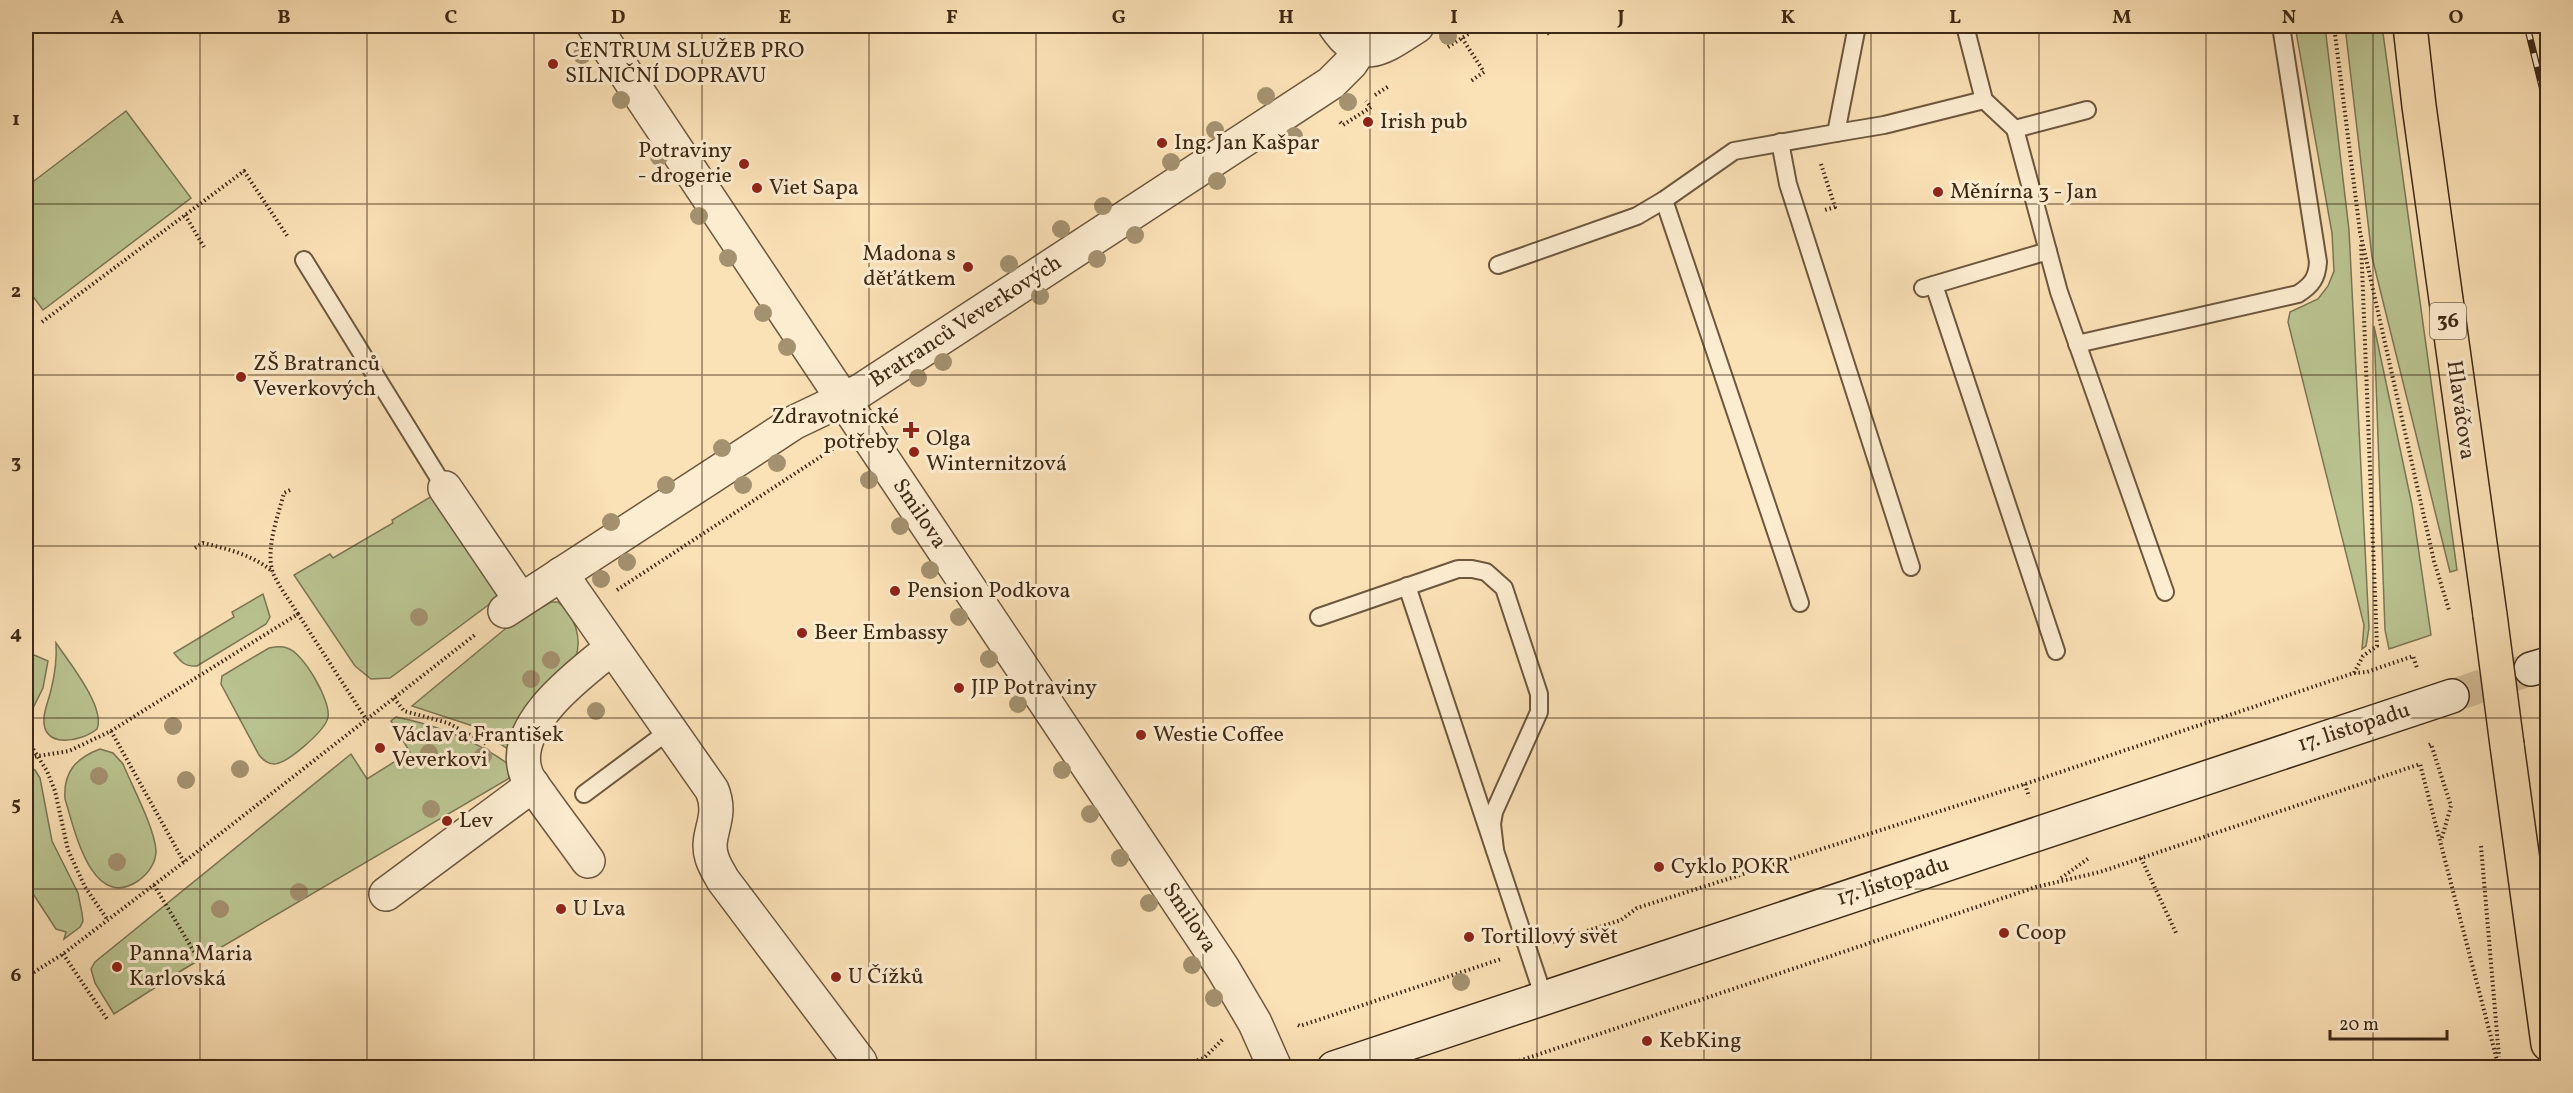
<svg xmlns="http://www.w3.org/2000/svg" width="2573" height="1093" viewBox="0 0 2573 1093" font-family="Vollkorn,serif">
  <rect width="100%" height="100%" fill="#fbe1b6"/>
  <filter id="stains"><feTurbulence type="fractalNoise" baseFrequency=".00333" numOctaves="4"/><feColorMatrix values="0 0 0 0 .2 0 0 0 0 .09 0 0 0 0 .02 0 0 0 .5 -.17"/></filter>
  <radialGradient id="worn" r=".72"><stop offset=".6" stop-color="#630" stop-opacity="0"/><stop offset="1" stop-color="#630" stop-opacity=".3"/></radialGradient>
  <g fill="#bac491" stroke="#7c7654" stroke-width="1.5">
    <polygon points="2295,26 2325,26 2349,230 2369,628 2366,646 2362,649 2364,625 2288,322 2290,312 2318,299 2328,286 2334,271 2332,233"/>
    <polygon points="2345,26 2382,26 2457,570 2450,572 2372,257"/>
    <polygon points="126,111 191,198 43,310 26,287 26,187"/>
    <polygon points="2374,326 2412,505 2431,635 2389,649 2385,630"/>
    <polygon points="432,496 499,597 390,678 371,679 355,666 294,575 330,554 333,558 393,523 392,520"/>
    <path d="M263 594 270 617 266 624 197 666C185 667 181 662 174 653L234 617 232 612Z"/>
    <path d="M551 602H558C575 616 583 639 575 659L517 755 473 726 412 706 505 629Z"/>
    <path d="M56 643C69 662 106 708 97 729 81 742 41 750 44 717 45 708 49 699 51 690 55 674 57 659 56 643Z"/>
    <path d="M269 648C274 647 282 646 287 648 303 652 331 701 328 717 326 730 287 764 274 764 267 764 263 760 259 755L221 684 222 676Z"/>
    <polygon points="27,652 48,661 43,688 27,720 26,717"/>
    <path d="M396 717C437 725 477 741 511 766L512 773 508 779 184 969 114 1014 95 983 91 969 95 962 351 754 367 779 410 752 391 721Z"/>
    <path d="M100 749 113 753 123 764C132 786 155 829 156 851 156 863 148 874 138 881 91 912 74 827 65 799 63 772 76 758 100 749Z"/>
    <polygon points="26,764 35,770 40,778 52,841 78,893 82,913 83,921 80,927 64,939 66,932 56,929 26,883"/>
  </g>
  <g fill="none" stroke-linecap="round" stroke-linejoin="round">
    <polyline stroke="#d5bc96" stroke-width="33" stroke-dasharray="33 16" stroke-linecap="butt" points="2452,696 2531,669"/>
    <defs>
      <g id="lane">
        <polyline points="1984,100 2015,129 2059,292 2165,592"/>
        <polyline points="2015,129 2087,110"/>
        <polyline points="1836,133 1884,125 1984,100 1965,26"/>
        <polyline points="1780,142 1788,184 1911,567"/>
        <polyline points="1664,200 1800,603"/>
        <polyline points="304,260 445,488"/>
        <polyline points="1498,265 1637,216 1664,200 1734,151 1836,133 1857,26"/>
        <polyline points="1934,285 2056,651"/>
        <polyline points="1923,288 2048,251"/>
        <path d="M2077 344 2298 294C2312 285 2317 278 2318 262L2281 26"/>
        <polyline points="1407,586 1544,998"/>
        <polyline points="1319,617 1458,569 1472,569 1486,572 1504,588 1539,694 1539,712 1494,812 1492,824 1495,850"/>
        <polyline points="584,794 670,730"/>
      </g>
      <g id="street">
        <polyline points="594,26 1222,967 1255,1023 1275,1068"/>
        <path d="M1335 26C1362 67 1384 47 1417 26"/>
        <polyline points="445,488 520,599"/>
        <path d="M561 574 712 790C724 819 704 834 712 858 714 865 719 873 723 880L860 1062"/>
        <polyline points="505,611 795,422 860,391 1331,83 1351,63 1360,49"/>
        <path d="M588 861C573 840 557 819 542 798 536 789 527 780 525 770 512 723 581 673 612 648"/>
        <polyline points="386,894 533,785"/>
      </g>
      <g id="secondary">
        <polyline points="2531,669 2548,664"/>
        <polyline points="1334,1068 2452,696"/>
      </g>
      <g id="primary">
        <polyline points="2410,26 2419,106 2490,615"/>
        <polyline points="2507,745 2548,1044"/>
      </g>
    </defs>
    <use href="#lane" stroke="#6d573e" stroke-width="20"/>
    <use href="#street" stroke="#6d573e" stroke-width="36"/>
    <use href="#secondary" stroke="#3e2916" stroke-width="36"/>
    <use href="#primary" stroke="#3e2916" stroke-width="36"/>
    <g stroke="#3e2916" stroke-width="4" stroke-dasharray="1.5 3" stroke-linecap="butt">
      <polyline points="1543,26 1550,35"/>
      <polyline points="2334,26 2360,232 2434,561 2449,610"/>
      <polyline points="1462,38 1484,72 1471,81"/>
      <polyline points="1448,47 1481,26"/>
      <polyline points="1375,95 1389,86"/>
      <polyline points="1340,122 1343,125 1371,107 1366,101"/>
      <polyline points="1821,164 1835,207 1825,210"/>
      <polyline points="185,215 204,247"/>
      <polyline points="42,322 244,171 288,237"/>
      <path d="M290 490 284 493C278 516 265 549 273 573 279 587 290 601 298 614"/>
      <path d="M195 548 203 543C228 549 253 555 273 572"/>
      <polyline points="617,590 834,448"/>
      <polyline points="2354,673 2363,656 2377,646 2361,242"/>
      <polyline points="394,698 404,711 448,723 487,744"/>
      <polyline points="111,731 184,862"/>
      <polyline points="26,738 47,771 55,791 68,850 85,887 107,919"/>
      <polyline points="2429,745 2431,744 2451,806 2441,841"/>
      <polyline points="26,758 69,751 111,731 298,614 366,719"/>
      <polyline points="2025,784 2029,797"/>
      <polyline points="2481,846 2499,1057"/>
      <polyline points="2141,858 2177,935"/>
      <polyline points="2061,878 2089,858"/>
      <polyline points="154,885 199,960"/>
      <polyline points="1553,942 1621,920 1637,908 2025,784 2354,673 2367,672 2413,656 2417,668"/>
      <polyline points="63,954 107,1019"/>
      <polyline points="26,977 63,954 184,862 476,634"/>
      <polyline points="1298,1025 1300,1026 1501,959"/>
      <polyline points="1176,1068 1204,1058 1223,1039"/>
      <polyline points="1498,1068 2036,887 2100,872 2420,764 2499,1068"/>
    </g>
    <use href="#lane" stroke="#fcecd0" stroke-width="16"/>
    <use href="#street" stroke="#fcecd0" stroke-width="33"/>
    <use href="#secondary" stroke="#fcecd0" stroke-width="33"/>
    <use href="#primary" stroke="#fbe1b6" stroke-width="33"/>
    <defs>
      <polyline id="rail" points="2527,26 2548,111"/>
    </defs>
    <use href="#rail" stroke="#3e2916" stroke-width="7"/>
    <use href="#rail" stroke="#fcecd0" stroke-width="4.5" stroke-dasharray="14" stroke-linecap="butt"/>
    <defs>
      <polyline id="primary-bridge" points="2490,615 2507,745"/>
    </defs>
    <use href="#primary-bridge" stroke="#3e2916" stroke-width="36" stroke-linecap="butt"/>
    <use href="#primary-bridge" stroke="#fbe1b6" stroke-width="33"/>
  </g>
  <g fill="#a4916f">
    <circle cx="1448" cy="36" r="9"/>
    <circle cx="582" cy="55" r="9"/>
    <circle cx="1266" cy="96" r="9"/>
    <circle cx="621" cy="100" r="9"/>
    <circle cx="1348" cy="102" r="9"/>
    <circle cx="1215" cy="130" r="9"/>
    <circle cx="1294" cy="136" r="9"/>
    <circle cx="659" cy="157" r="9"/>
    <circle cx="1171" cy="162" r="9"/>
    <circle cx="1217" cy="181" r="9"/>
    <circle cx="1103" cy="206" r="9"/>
    <circle cx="699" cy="216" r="9"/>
    <circle cx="1061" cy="229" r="9"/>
    <circle cx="1135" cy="235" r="9"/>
    <circle cx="728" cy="258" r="9"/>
    <circle cx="1097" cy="259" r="9"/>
    <circle cx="1009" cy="264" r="9"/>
    <circle cx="1040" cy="296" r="9"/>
    <circle cx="763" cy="313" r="9"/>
    <circle cx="787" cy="347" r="9"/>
    <circle cx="943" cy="362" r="9"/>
    <circle cx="918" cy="378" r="9"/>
    <circle cx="722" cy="448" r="9"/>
    <circle cx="777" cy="463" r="9"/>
    <circle cx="869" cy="480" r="9"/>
    <circle cx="666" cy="485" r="9"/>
    <circle cx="743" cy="485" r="9"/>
    <circle cx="611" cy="522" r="9"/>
    <circle cx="900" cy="526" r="9"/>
    <circle cx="627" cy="562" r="9"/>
    <circle cx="930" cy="570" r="9"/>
    <circle cx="601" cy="579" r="9"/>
    <circle cx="419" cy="617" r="9"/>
    <circle cx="959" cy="617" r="9"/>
    <circle cx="989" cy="659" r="9"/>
    <circle cx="551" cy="660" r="9"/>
    <circle cx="531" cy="679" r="9"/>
    <circle cx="1018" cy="704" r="9"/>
    <circle cx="596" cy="711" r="9"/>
    <circle cx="173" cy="726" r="9"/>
    <circle cx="429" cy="753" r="9"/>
    <circle cx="483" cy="756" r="9"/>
    <circle cx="240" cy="769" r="9"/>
    <circle cx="1062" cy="770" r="9"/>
    <circle cx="99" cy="776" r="9"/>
    <circle cx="186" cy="780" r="9"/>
    <circle cx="431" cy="809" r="9"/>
    <circle cx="1090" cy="814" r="9"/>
    <circle cx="1120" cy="858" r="9"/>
    <circle cx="117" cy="862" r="9"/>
    <circle cx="299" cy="892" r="9"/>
    <circle cx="1149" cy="903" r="9"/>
    <circle cx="220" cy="909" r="9"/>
    <circle cx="1192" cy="965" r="9"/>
    <circle cx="1461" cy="982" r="9"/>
    <circle cx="1214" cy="998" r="9"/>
  </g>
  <path fill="none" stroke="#3e2916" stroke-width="1.5" stroke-opacity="0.55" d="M200 26V1068M367 26V1068M534 26V1068M702 26V1068M869 26V1068M1036 26V1068M1203 26V1068M1370 26V1068M1537 26V1068M1704 26V1068M1871 26V1068M2039 26V1068M2206 26V1068M2373 26V1068M26 204H2548M26 375H2548M26 546H2548M26 718H2548M26 889H2548"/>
  <g fill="#8f2418" stroke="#fcecd0" stroke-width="2">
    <circle cx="553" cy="64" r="6"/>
    <circle cx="1368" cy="122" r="6"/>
    <circle cx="1162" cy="143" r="6"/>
    <circle cx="744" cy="164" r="6"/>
    <circle cx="757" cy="188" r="6"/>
    <circle cx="1938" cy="192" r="6"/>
    <circle cx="968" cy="267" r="6"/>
    <circle cx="241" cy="377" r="6"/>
    <path d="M908 421h6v6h6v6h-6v6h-6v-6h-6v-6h6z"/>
    <circle cx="914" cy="452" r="6"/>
    <circle cx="895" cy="591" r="6"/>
    <circle cx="802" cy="633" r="6"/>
    <circle cx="959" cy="688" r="6"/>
    <circle cx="1141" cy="735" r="6"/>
    <circle cx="380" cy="748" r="6"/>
    <circle cx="447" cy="821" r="6"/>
    <circle cx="1659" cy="867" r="6"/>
    <circle cx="561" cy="909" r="6"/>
    <circle cx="2004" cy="933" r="6"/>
    <circle cx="1469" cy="937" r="6"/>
    <circle cx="117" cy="967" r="6"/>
    <circle cx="836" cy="977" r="6"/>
    <circle cx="1647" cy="1041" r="6"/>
  </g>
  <g text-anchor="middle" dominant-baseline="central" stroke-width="6" stroke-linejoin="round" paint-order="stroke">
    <rect fill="#fcecd0" stroke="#77644e" stroke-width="1.5" x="2430" y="303" width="36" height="36" rx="4.5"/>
    <g font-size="21" font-weight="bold" fill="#3e2916">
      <text x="2448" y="321">36</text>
    </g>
    <g font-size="22" fill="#3e2916" stroke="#fcecd0" text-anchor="start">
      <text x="565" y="51">CENTRUM SLUŽEB PRO<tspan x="565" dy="25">SILNIČNÍ DOPRAVU</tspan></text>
      <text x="1380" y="122">Irish pub</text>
      <text x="1174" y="143">Ing. Jan Kašpar</text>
      <text x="732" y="151" text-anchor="end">Potraviny<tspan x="732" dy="25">- drogerie</tspan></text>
      <text x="769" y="188">Viet Sapa</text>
      <text x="1950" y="192">Měnírna 3 - Jan</text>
      <text x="956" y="254" text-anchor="end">Madona s<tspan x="956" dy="25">děťátkem</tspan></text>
      <text x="253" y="364">ZŠ Bratranců<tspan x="253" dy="25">Veverkových</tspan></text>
      <text x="899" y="417" text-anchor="end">Zdravotnické<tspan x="899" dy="25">potřeby</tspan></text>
      <text x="926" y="439">Olga<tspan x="926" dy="25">Winternitzová</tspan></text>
      <text x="907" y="591">Pension Podkova</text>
      <text x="814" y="633">Beer Embassy</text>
      <text x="971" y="688">JIP Potraviny</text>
      <text x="392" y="735">Václav a František<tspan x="392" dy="25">Veverkovi</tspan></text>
      <text x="1153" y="735">Westie Coffee</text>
      <text x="459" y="821">Lev</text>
      <text x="1671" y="867">Cyklo POKR</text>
      <text x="573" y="909">U Lva</text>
      <text x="2016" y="933">Coop</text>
      <text x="1481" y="937">Tortillový svět</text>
      <text x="129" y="954">Panna Maria<tspan x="129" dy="25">Karlovská</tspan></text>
      <text x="848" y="977">U Čížků</text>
      <text x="1659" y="1041">KebKing</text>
    </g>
    <g font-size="22" fill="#3e2916" stroke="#fcecd0">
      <text transform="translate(966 322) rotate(-33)">Bratranců Veverkových</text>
      <text transform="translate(2460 410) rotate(82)">Hlaváčova</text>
      <text transform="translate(919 514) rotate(56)">Smilova</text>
      <text transform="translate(2354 728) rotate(-18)">17. listopadu</text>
      <text transform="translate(1893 882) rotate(-18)">17. listopadu</text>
      <text transform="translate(1189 918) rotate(56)">Smilova</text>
    </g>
  </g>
  <rect width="2573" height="1093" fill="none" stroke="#fbe1b6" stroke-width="66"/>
  <path d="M2330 1030v9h117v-9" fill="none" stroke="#3e2916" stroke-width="3"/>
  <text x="2339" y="1030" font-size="18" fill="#3e2916" stroke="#fcecd0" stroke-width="4.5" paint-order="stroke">20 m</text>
  <rect x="33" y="33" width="2507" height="1027" fill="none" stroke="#3e2916" stroke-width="2"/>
  <g font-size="20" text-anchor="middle" font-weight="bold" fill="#3e2916">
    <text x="117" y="23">A</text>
    <text x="284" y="23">B</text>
    <text x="451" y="23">C</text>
    <text x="618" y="23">D</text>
    <text x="785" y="23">E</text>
    <text x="952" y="23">F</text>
    <text x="1119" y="23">G</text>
    <text x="1286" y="23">H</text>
    <text x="1454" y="23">I</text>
    <text x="1621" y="23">J</text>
    <text x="1788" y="23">K</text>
    <text x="1955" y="23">L</text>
    <text x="2122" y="23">M</text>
    <text x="2289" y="23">N</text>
    <text x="2456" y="23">O</text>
    <text x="16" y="125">1</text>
    <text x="16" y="297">2</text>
    <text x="16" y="468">3</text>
    <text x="16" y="639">4</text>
    <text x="16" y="810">5</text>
    <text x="16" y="981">6</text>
  </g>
  <rect width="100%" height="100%" filter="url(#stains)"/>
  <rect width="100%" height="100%" fill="url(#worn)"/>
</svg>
